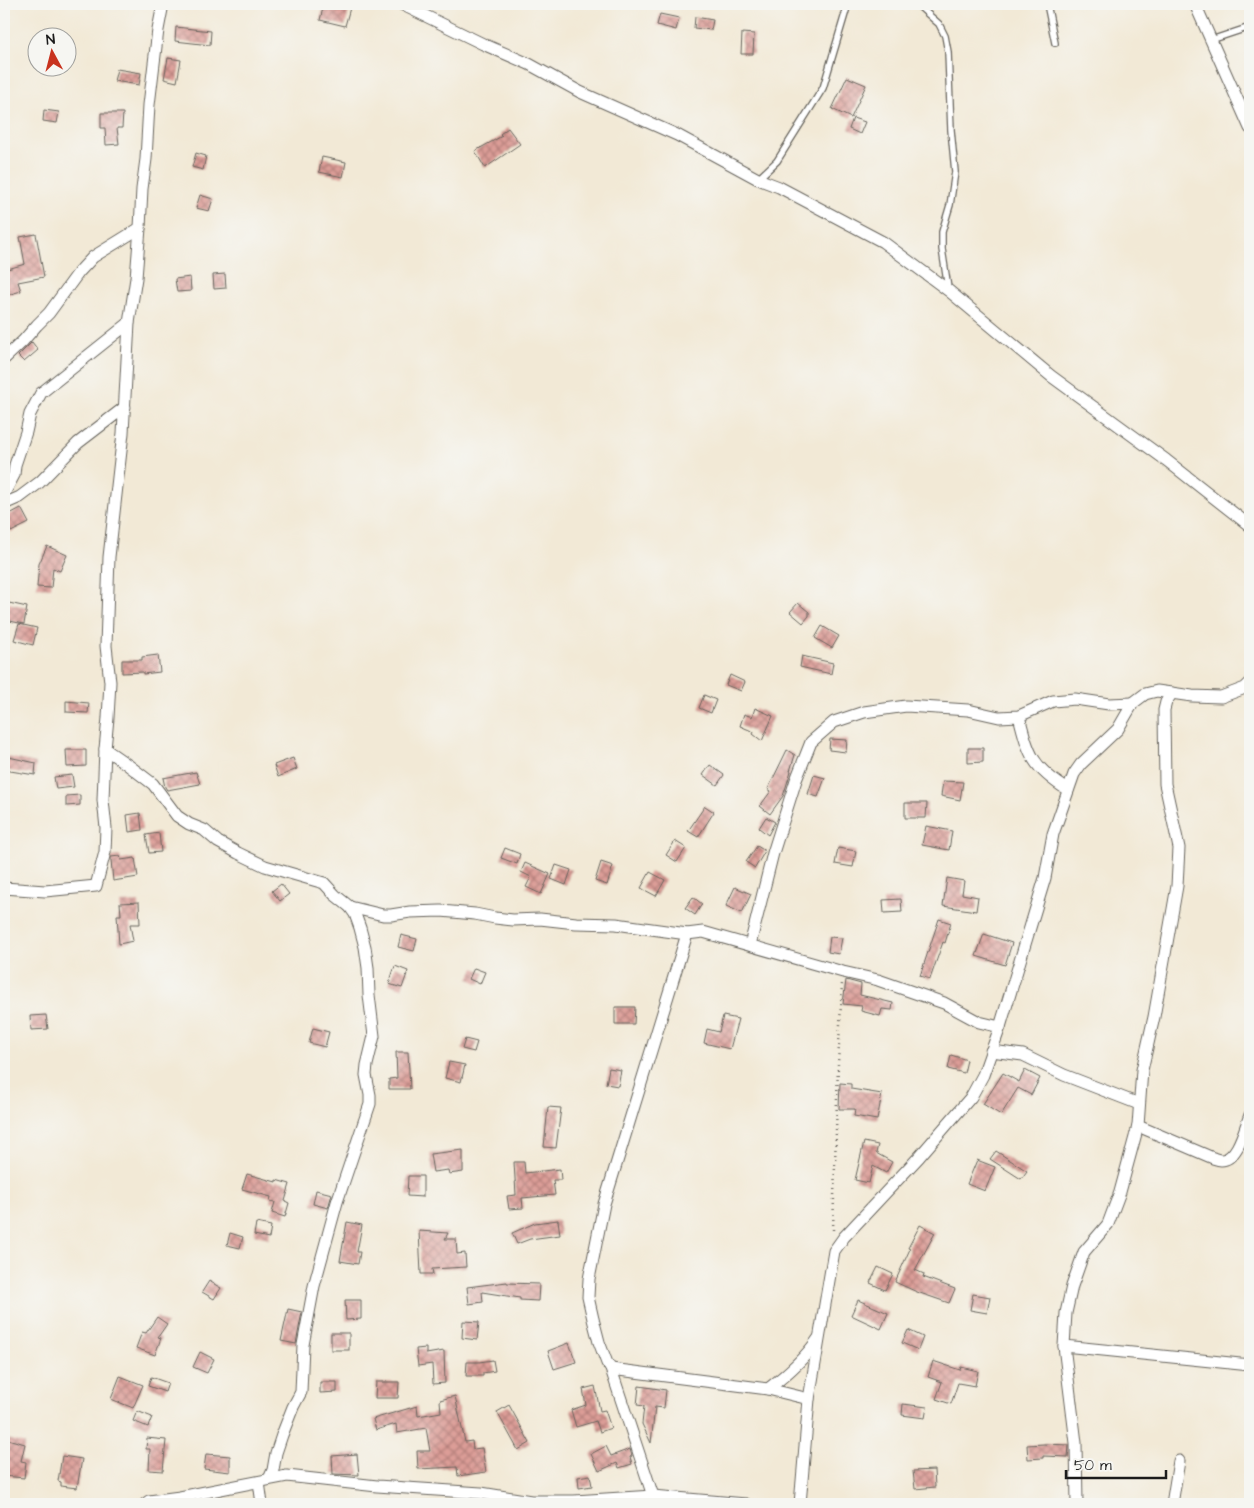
<svg xmlns="http://www.w3.org/2000/svg" width="1254" height="1508" viewBox="0 0 1254 1508" font-family="'Architects Daughter',sans-serif">
  <defs>
    <pattern id="building-cross-hatch" width="8" height="8" patternUnits="userSpaceOnUse" patternTransform="scale(1.25)"><rect width="8" height="8" fill="#dc9d97"/><path d="M0 0l8 8M0 8l8-8" fill="none" stroke="#b27f7a"/></pattern>
  </defs>
  <rect width="100%" height="100%" fill="#f6f6f2"/>
  <filter id="ink" filterUnits="userSpaceOnUse"><feTurbulence type="fractalNoise" baseFrequency=".02" numOctaves="2"/><feDisplacementMap in="SourceGraphic" scale="10" xChannelSelector="R" yChannelSelector="G"/><feConvolveMatrix kernelMatrix="1 2 1 2 8 2 1 2 1" color-interpolation-filters="sRGB"/></filter>
  <filter id="wash" filterUnits="userSpaceOnUse"><feTurbulence type="fractalNoise" baseFrequency=".0096" numOctaves="4" result="noise"/><feDisplacementMap in="SourceGraphic" scale="20" xChannelSelector="R" yChannelSelector="G"/><feGaussianBlur stdDeviation="1.12" result="paint"/><feColorMatrix in="noise" values="0 0 0 0 0 0 0 0 0 0 0 0 0 0 0 0 0 1.4 0 .05"/><feComposite in="paint" operator="in"/></filter>
  <g filter="url(#wash)">
    <rect width="100%" height="100%" fill="#f2e9d6"/>
    <g id="blocks">
      <g fill="url(#building-cross-hatch)">
        <polygon points="324,4 351,4 345,26 320,20"/>
        <polygon points="660,14 679,18 676,30 657,25"/>
        <polygon points="695,17 713,20 711,30 694,28"/>
        <polygon points="176,27 211,31 210,45 175,41"/>
        <polygon points="742,33 754,34 753,54 741,54"/>
        <polygon points="168,58 181,60 177,82 164,79"/>
        <polygon points="117,69 141,73 139,85 114,81"/>
        <polygon points="847,77 866,85 851,118 832,109"/>
        <polygon points="44,110 59,112 57,123 43,121"/>
        <polygon points="101,113 123,113 122,128 117,128 119,144 106,145 105,128 101,128"/>
        <polygon points="853,118 865,122 860,134 849,129"/>
        <polygon points="508,128 520,144 485,168 475,151 502,136 500,134"/>
        <polygon points="196,153 206,156 203,170 192,167"/>
        <polygon points="322,157 346,162 343,177 319,172"/>
        <polygon points="200,195 213,199 209,211 196,208"/>
        <polygon points="36,234 44,277 18,282 21,291 4,296 4,270 25,264 20,237"/>
        <polygon points="225,274 226,288 214,289 213,275"/>
        <polygon points="190,277 191,291 177,292 175,279"/>
        <polygon points="32,342 38,350 24,362 18,356"/>
        <polygon points="21,508 29,523 11,532 4,517"/>
        <polygon points="47,546 67,555 60,571 53,568 51,588 37,587 39,564"/>
        <polygon points="9,603 27,607 24,624 5,620"/>
        <polygon points="798,603 809,612 809,616 803,623 790,612"/>
        <polygon points="19,624 37,628 33,645 14,640"/>
        <polygon points="822,626 839,636 832,648 815,638"/>
        <polygon points="158,655 160,672 143,674 143,672 122,673 122,660 142,660 142,657"/>
        <polygon points="802,656 833,663 831,674 800,667"/>
        <polygon points="730,675 745,682 741,691 726,685"/>
        <polygon points="704,695 716,700 711,713 699,708"/>
        <polygon points="66,701 89,703 88,713 66,712"/>
        <polygon points="755,708 773,716 762,741 753,734 754,732 740,726 744,714 752,717"/>
        <polygon points="830,739 847,740 846,752 829,750"/>
        <polygon points="968,748 983,748 983,762 968,763"/>
        <polygon points="66,750 86,750 86,766 67,767"/>
        <polygon points="787,750 795,755 790,771 791,771 783,796 770,814 760,806 771,791 768,789"/>
        <polygon points="4,756 36,763 35,775 4,770"/>
        <polygon points="293,758 297,769 278,777 274,765"/>
        <polygon points="710,765 724,775 717,785 703,775"/>
        <polygon points="196,772 200,784 167,790 165,787 163,778"/>
        <polygon points="72,775 74,787 56,789 54,777"/>
        <polygon points="814,775 825,778 818,797 808,794"/>
        <polygon points="943,781 963,782 960,800 941,796"/>
        <polygon points="80,795 80,805 66,806 66,796"/>
        <polygon points="905,803 927,803 926,818 905,818"/>
        <polygon points="705,806 714,812 698,837 688,831"/>
        <polygon points="140,813 142,830 129,832 127,815"/>
        <polygon points="766,817 775,822 768,835 759,828"/>
        <polygon points="926,826 952,831 949,850 922,845"/>
        <polygon points="159,833 161,852 149,853 146,835"/>
        <polygon points="675,841 686,848 677,862 666,855"/>
        <polygon points="757,846 765,851 755,868 746,862"/>
        <polygon points="505,848 520,854 517,864 501,858"/>
        <polygon points="838,848 856,851 853,867 835,864"/>
        <polygon points="120,856 121,860 135,858 138,877 113,881 111,860 111,857"/>
        <polygon points="601,862 613,866 607,885 595,881"/>
        <polygon points="525,863 550,874 541,894 526,887 531,877 521,872"/>
        <polygon points="556,865 571,870 566,885 551,879"/>
        <polygon points="650,872 665,880 656,896 641,888"/>
        <polygon points="947,878 964,881 962,894 978,897 976,911 943,906"/>
        <polygon points="281,884 289,894 280,901 272,891"/>
        <polygon points="735,887 751,894 742,913 726,906"/>
        <polygon points="693,897 702,904 695,915 685,908"/>
        <polygon points="901,899 902,912 884,913 883,900"/>
        <polygon points="139,902 140,924 130,924 133,941 119,944 117,915 121,915 120,903"/>
        <polygon points="939,919 951,923 945,943 943,942 930,979 920,976"/>
        <polygon points="984,934 1012,943 1005,965 976,956"/>
        <polygon points="401,935 417,939 414,951 398,947"/>
        <polygon points="830,937 842,938 839,954 828,952"/>
        <polygon points="395,966 408,971 402,988 389,984"/>
        <polygon points="474,968 485,972 480,984 469,979"/>
        <polygon points="846,980 861,984 860,995 893,1003 892,1010 882,1009 880,1016 861,1011 862,1006 843,1004"/>
        <polygon points="615,1007 635,1007 634,1024 615,1024"/>
        <polygon points="46,1015 48,1029 31,1030 30,1016"/>
        <polygon points="723,1016 738,1019 730,1049 704,1043 707,1029 719,1032"/>
        <polygon points="313,1028 329,1032 325,1047 309,1043"/>
        <polygon points="465,1039 477,1042 474,1052 462,1049"/>
        <polygon points="396,1052 408,1052 410,1089 389,1089 389,1079 397,1078"/>
        <polygon points="951,1055 967,1060 964,1073 948,1069"/>
        <polygon points="449,1062 465,1065 461,1082 445,1078"/>
        <polygon points="609,1068 621,1070 618,1086 606,1084"/>
        <polygon points="1025,1070 1040,1078 1031,1095 1018,1088 1001,1115 983,1104 1003,1073 1019,1082"/>
        <polygon points="840,1083 851,1084 851,1089 882,1094 877,1120 854,1116 855,1109 839,1109"/>
        <polygon points="548,1107 561,1108 556,1148 544,1147"/>
        <polygon points="864,1142 878,1145 876,1153 892,1162 886,1173 873,1166 869,1183 855,1180"/>
        <polygon points="463,1150 463,1172 449,1174 448,1170 433,1172 430,1154"/>
        <polygon points="996,1151 1027,1171 1021,1179 990,1159"/>
        <polygon points="977,1160 995,1167 985,1191 967,1184"/>
        <polygon points="514,1162 524,1162 525,1173 560,1169 561,1180 553,1180 555,1195 522,1198 523,1208 509,1209 507,1196 516,1195"/>
        <polygon points="247,1174 276,1182 276,1180 290,1184 285,1201 289,1203 285,1217 272,1213 275,1202 270,1201 271,1197 242,1189"/>
        <polygon points="408,1176 423,1176 423,1197 407,1196"/>
        <polygon points="316,1190 332,1194 328,1208 313,1204"/>
        <polygon points="558,1220 560,1235 530,1239 517,1244 512,1233 535,1223"/>
        <polygon points="347,1222 362,1225 357,1252 360,1252 358,1264 340,1261"/>
        <polygon points="256,1223 271,1226 269,1238 254,1235"/>
        <polygon points="920,1225 935,1233 915,1270 924,1274 923,1277 955,1289 949,1303 917,1292 895,1282 910,1249 908,1248"/>
        <polygon points="419,1231 448,1233 445,1239 456,1239 457,1254 465,1253 466,1267 432,1269 433,1274 421,1274"/>
        <polygon points="230,1233 243,1237 240,1248 227,1245"/>
        <polygon points="878,1267 893,1274 885,1290 870,1283"/>
        <polygon points="209,1281 221,1288 214,1299 202,1292"/>
        <polygon points="507,1282 507,1283 539,1284 538,1301 520,1300 520,1298 482,1292 483,1302 469,1304 467,1287"/>
        <polygon points="973,1294 990,1297 987,1313 970,1310"/>
        <polygon points="345,1300 361,1300 361,1319 346,1320"/>
        <polygon points="858,1300 888,1313 881,1329 851,1315"/>
        <polygon points="288,1309 302,1312 296,1344 281,1341"/>
        <polygon points="157,1317 167,1324 158,1337 161,1338 155,1355 136,1348 142,1332 146,1333"/>
        <polygon points="463,1321 479,1322 477,1340 462,1338"/>
        <polygon points="908,1330 923,1337 918,1350 902,1343"/>
        <rect x="331" y="1333" width="18" height="17"/>
        <polygon points="569,1343 576,1362 554,1369 548,1351"/>
        <polygon points="426,1348 426,1354 444,1351 445,1383 433,1384 432,1364 418,1366 416,1349"/>
        <polygon points="200,1352 214,1359 207,1373 193,1367"/>
        <polygon points="493,1360 495,1371 483,1373 483,1376 466,1376 467,1362 479,1362"/>
        <polygon points="933,1361 960,1370 961,1367 978,1371 975,1386 958,1383 951,1404 936,1399 942,1382 928,1377"/>
        <polygon points="120,1376 143,1385 133,1408 111,1399"/>
        <polygon points="151,1377 168,1383 165,1392 148,1386"/>
        <polygon points="320,1382 337,1382 337,1392 320,1393"/>
        <polygon points="376,1382 399,1382 398,1398 375,1398"/>
        <polygon points="595,1386 600,1411 605,1410 611,1428 600,1432 596,1421 576,1427 571,1410 586,1405 583,1389"/>
        <polygon points="639,1386 666,1390 664,1408 655,1407 651,1443 642,1424 644,1406 637,1405"/>
        <polygon points="455,1396 465,1442 472,1441 473,1449 482,1448 486,1472 458,1476 457,1467 418,1469 417,1451 430,1451 426,1428 397,1433 396,1424 376,1430 373,1419 417,1406 418,1416 441,1412 440,1400"/>
        <polygon points="903,1404 927,1407 925,1418 902,1415"/>
        <polygon points="509,1405 530,1443 518,1450 497,1412"/>
        <polygon points="137,1411 152,1417 148,1427 133,1421"/>
        <polygon points="4,1438 25,1444 21,1461 26,1462 24,1478 4,1476"/>
        <polygon points="147,1438 166,1440 163,1471 149,1470 150,1449 146,1449"/>
        <polygon points="1044,1444 1069,1445 1068,1457 1043,1456 1043,1458 1028,1459 1027,1445"/>
        <polygon points="606,1446 611,1456 630,1449 632,1456 630,1457 632,1464 619,1468 617,1463 599,1471 591,1454"/>
        <polygon points="206,1454 230,1456 230,1472 204,1469"/>
        <polygon points="357,1454 359,1475 333,1474 332,1456"/>
        <polygon points="62,1456 82,1459 77,1488 61,1486 61,1482 58,1481"/>
        <polygon points="934,1470 935,1487 915,1489 913,1471"/>
        <polygon points="590,1475 592,1486 579,1488 578,1477"/>
      </g>
    </g>
  </g>
  <g filter="url(#ink)">
    <use href="#blocks" fill-opacity="0" stroke="#67645d" stroke-width="1"/>
    <g fill="none" stroke-linecap="round" stroke-linejoin="round">
      <defs>
        <g id="service">
          <polyline points="918,4 921,8 939,24 945,36 948,52 951,130 955,172 950,205 942,232 942,249 948,288"/>
          <polyline points="1047,4 1055,43"/>
          <polyline points="1211,40 1250,27"/>
          <polyline points="758,179 777,161 823,88 848,4"/>
        </g>
        <g id="minor">
          <polyline points="401,4 483,44 529,64 580,92 677,135 758,179 779,187 883,242 949,291 1051,376 1166,460 1250,526"/>
          <polyline points="1195,4 1250,128"/>
          <polyline points="4,359 23,341 37,325 49,313 79,272 93,257 140,228"/>
          <polyline points="4,494 14,475 15,465 26,432 30,414 41,393 129,323"/>
          <polyline points="4,504 20,497 40,482 78,443 125,407"/>
          <path d="M1019 716C1029 756 1033 768 1068 790"/>
          <polyline points="105,749 128,765 153,784 177,816 189,824 204,830 218,842 238,853 265,866 324,883 335,895 350,907 355,914 360,928 365,947 368,968 369,995 374,1036 367,1065 366,1075 370,1095 370,1104 337,1202 314,1286 303,1345 301,1392 293,1407 282,1435 276,1453 273,1470 269,1479"/>
          <polyline points="4,888 45,891 96,886 105,852 106,828 103,800 105,749 108,718 110,682 106,646 109,557 123,433 129,323 136,278 140,228 142,189 146,159 149,105 158,30 163,4"/>
          <polyline points="350,907 383,915 391,915 410,912 441,911 475,914 495,918 513,920 540,919 576,923 616,924 687,934 703,932 843,972 878,980 944,1003 979,1022 1000,1027"/>
          <polyline points="750,945 773,853 796,780 811,742 834,722 864,712 906,706 968,710 999,717 1019,716 1053,701 1075,699 1109,704 1133,703"/>
          <polyline points="991,1051 1023,1055 1064,1075 1139,1104"/>
          <path d="M1138 1126 1213 1158C1216 1159 1218 1160 1221 1160 1238 1160 1245 1127 1250 1115"/>
          <polyline points="1064,1346 1250,1365"/>
          <polyline points="611,1369 768,1389 809,1399"/>
          <path d="M768 1389C786 1375 805 1359 818 1339"/>
          <polyline points="259,1482 262,1504"/>
          <polyline points="653,1496 611,1369 607,1363 599,1342 593,1319 588,1297 589,1279 604,1204 687,934"/>
          <polyline points="145,1504 149,1501 180,1497 287,1476 377,1486 481,1493 531,1501 574,1501 653,1496 746,1504"/>
          <polyline points="800,1504 809,1399 834,1251 844,1237 919,1157 971,1097 983,1075 1000,1027 1045,878 1053,834 1074,774 1081,764 1118,729 1133,703 1145,694 1157,691 1192,696 1221,697 1245,688 1250,683"/>
          <polyline points="1077,1504 1076,1443 1064,1346 1066,1313 1072,1286 1084,1252 1108,1224 1120,1192 1138,1126 1142,1070 1154,1017 1177,886 1179,848 1165,784 1164,710 1166,702 1172,693"/>
          <polyline points="1172,1504 1179,1461"/>
        </g>
      </defs>
      <use href="#service" stroke="#67645d" stroke-width="8"/>
      <use href="#minor" stroke="#67645d" stroke-width="13"/>
      <polyline stroke="#67645d" stroke-width="2.5" stroke-dasharray="1 4" stroke-linecap="butt" points="833,1230 838,1065 842,983"/>
      <use href="#service" stroke="#fff" stroke-width="5.5"/>
      <use href="#minor" stroke="#fff" stroke-width="11"/>
    </g>
  </g>
  <rect width="1254" height="1508" fill="none" stroke="#f6f6f2" stroke-width="20"/>
  <g transform="translate(52 52) rotate(353)"><circle r="24" fill="#f6f6f2" stroke="#9f9f9c"/>
  <path d="M0-4L9 19L0 12L-9 19Z" fill="#c8321e"/>
  <text y="-8" font-size="14" font-weight="bold" text-anchor="middle" fill="#1c1c1c">N</text>
  </g>
  <path d="M1066 1470v8h100v-8" fill="none" stroke="#1c1c1c" stroke-width="2.5"/>
  <text x="1074" y="1470" font-size="15" fill="#1c1c1c" stroke="#f6f6f2" stroke-width="4" paint-order="stroke">50 m</text>
</svg>
